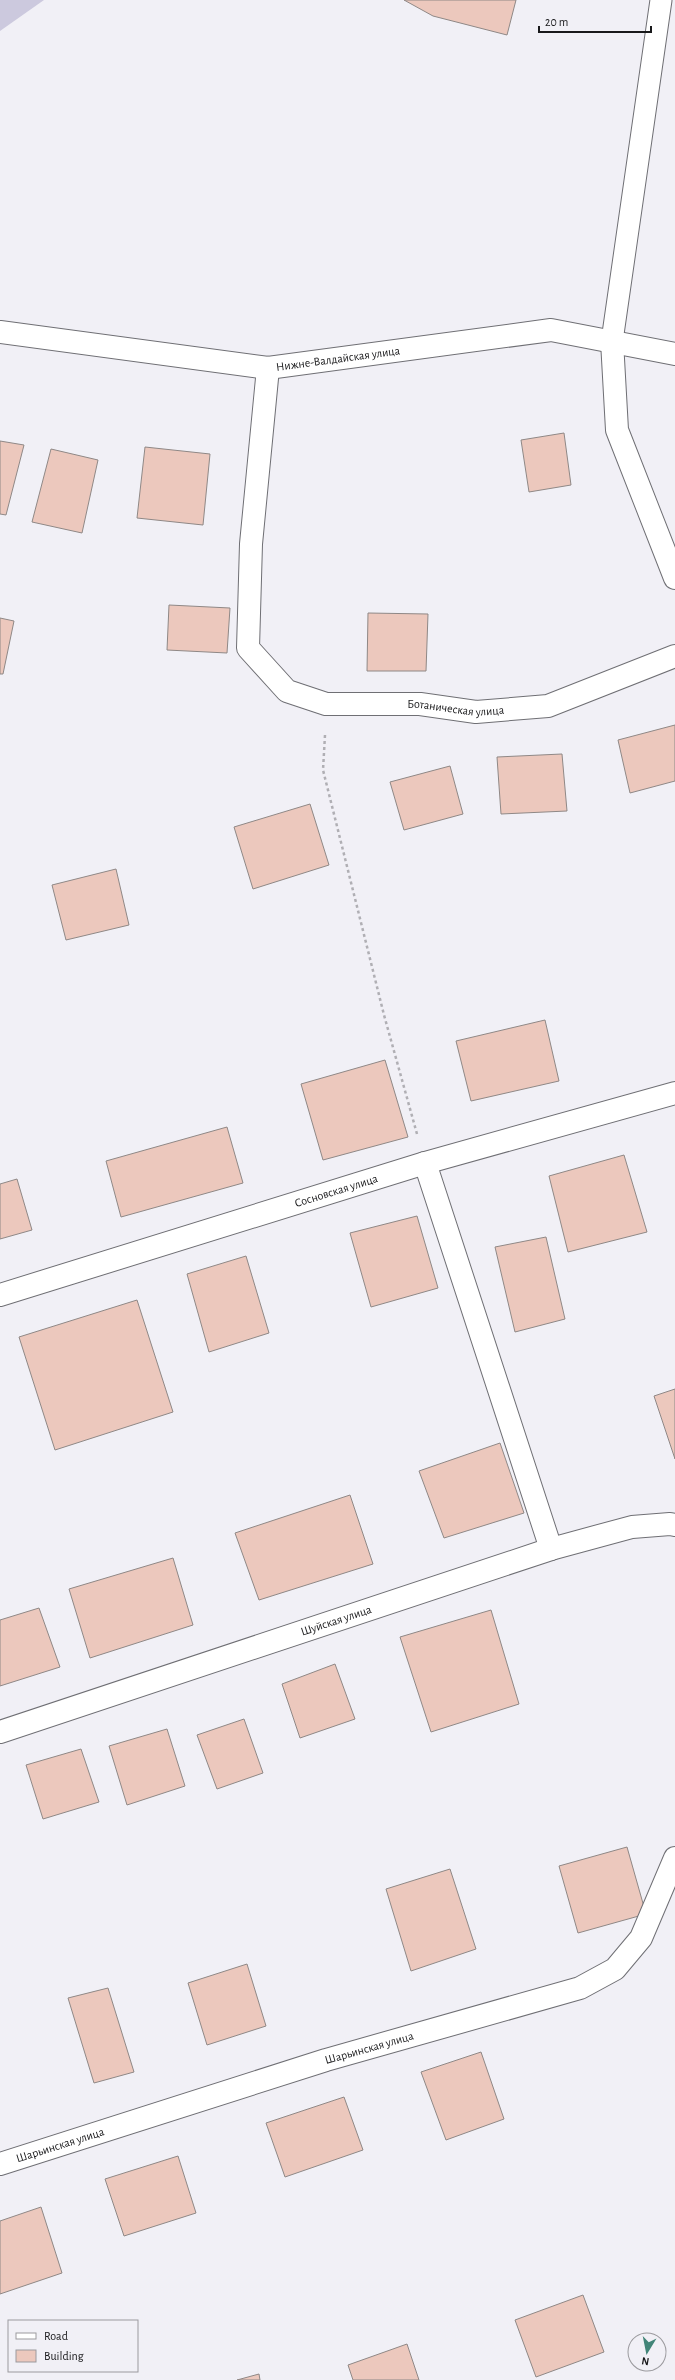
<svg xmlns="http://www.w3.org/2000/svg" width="675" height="2380" viewBox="0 0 675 2380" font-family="'Alegreya Sans',sans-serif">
  <rect width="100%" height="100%" fill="#f1f0f6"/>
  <polygon fill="#ccc9de" points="0,0 44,0 0,31"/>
  <g fill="#ecc8bd" stroke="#8f8886">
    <polygon points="404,0 516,0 507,35 433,16"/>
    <polygon points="564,433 571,485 529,492 521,440"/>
    <polygon points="0,441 24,445 6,515 0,514"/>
    <polygon points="145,447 210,454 203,525 137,518"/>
    <polygon points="51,449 98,460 82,533 32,522"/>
    <polygon points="169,605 230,608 227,653 167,650"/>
    <polygon points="368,613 428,614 426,671 367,671"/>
    <polygon points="0,618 14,621 3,674 0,674"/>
    <polygon points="675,725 675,781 630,793 618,740"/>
    <polygon points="562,754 567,811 501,814 497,757"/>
    <polygon points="450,766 463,814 404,830 390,782"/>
    <polygon points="310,804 329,865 253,889 234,827"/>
    <polygon points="116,869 129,925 66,940 52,885"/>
    <polygon points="545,1020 559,1081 471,1101 456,1041"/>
    <polygon points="385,1060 408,1137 323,1160 301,1084"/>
    <polygon points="227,1127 243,1183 121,1217 106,1161"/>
    <polygon points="624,1155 647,1232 568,1252 549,1176"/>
    <polygon points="17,1179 32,1230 0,1239 0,1184"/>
    <polygon points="417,1216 438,1288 371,1307 350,1233"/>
    <polygon points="546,1237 565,1319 515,1332 495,1247"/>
    <polygon points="246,1256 269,1333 209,1352 187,1274"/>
    <polygon points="137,1300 173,1412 55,1450 19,1337"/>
    <polygon points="675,1389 675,1459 654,1396"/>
    <polygon points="500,1443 524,1513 444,1538 419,1471"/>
    <polygon points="350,1495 373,1564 259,1600 235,1533"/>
    <polygon points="173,1558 193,1625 90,1658 69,1589"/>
    <polygon points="39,1608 60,1667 0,1686 0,1620"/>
    <polygon points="491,1610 519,1704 431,1732 400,1637"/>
    <polygon points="335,1664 355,1719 300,1738 282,1684"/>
    <polygon points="244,1719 263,1773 217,1789 197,1735"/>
    <polygon points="167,1729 185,1786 127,1805 109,1746"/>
    <polygon points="81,1749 99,1802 43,1819 26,1765"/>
    <polygon points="627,1847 646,1914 578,1933 559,1866"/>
    <polygon points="450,1869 476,1949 411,1971 386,1889"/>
    <polygon points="247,1964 266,2026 207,2045 188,1983"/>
    <polygon points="108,1988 134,2072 94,2083 68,1998"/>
    <polygon points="481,2052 504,2119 446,2140 421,2072"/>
    <polygon points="344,2097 363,2150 285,2177 266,2123"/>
    <polygon points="178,2156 196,2213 124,2236 105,2179"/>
    <polygon points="41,2207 62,2273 0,2294 0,2221"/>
    <polygon points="583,2295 604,2352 536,2377 515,2320"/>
    <polygon points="407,2344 419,2380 353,2380 348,2365"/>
    <polygon points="259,2374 260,2380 237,2380"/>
  </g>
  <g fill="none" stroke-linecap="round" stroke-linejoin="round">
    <defs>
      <polyline id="lane" points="612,341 661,0"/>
      <g id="street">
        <path id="s1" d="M0 332 268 368 551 330 675 354"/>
        <polyline points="612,341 617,430 675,578"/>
        <path id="s2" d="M268 368 251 544 248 648 287 691 326 704H420L476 712 548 706 675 656"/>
        <polyline points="425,1163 551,1549"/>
        <path id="s3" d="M0 1295 425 1163 675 1093"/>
        <path id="s4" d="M0 1732 551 1549 632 1527 670 1524 675 1525"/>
        <path id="s5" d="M0 2164 326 2060 580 1988 615 1969 641 1938 675 1858"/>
      </g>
    </defs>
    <use href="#lane" stroke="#6f6f74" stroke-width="23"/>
    <use href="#street" stroke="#6f6f74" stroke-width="24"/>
    <polyline stroke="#b0afb4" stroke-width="2.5" stroke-dasharray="3 3" stroke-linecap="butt" points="325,735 323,770 384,1015 417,1134"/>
    <use href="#lane" stroke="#fff" stroke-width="21"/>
    <use href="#street" stroke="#fff" stroke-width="22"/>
  </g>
  <g text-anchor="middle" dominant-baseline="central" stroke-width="3.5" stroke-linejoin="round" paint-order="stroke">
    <g font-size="12" fill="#19191b" stroke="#f1f0f6">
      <text stroke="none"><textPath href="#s1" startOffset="341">Нижне-Валдайская улица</textPath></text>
      <text stroke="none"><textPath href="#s2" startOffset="510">Ботаническая улица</textPath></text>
      <text stroke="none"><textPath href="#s3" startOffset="352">Сосновская улица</textPath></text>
      <text stroke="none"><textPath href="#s4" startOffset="354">Шуйская улица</textPath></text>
      <text stroke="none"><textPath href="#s5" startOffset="387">Шарьинская улица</textPath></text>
      <text stroke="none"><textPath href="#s5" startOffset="63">Шарьинская улица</textPath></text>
    </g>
  </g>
  <rect x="8" y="2320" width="130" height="52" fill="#f1f0f6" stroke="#9b9a9e"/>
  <rect x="16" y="2333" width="20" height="6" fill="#ffffff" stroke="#9b9a9e"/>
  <text x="44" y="2340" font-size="12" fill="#19191b">Road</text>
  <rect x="16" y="2350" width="20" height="12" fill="#ecc8bd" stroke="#9b9a9e"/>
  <text x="44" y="2360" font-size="12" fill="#19191b">Building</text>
  <g transform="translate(647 2352) rotate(190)"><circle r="19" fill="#f1f0f6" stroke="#9b9a9e"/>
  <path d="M0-3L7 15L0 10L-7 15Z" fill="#428578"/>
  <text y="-6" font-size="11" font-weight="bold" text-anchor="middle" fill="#19191b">N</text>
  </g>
  <path d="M539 26v6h112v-6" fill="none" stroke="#19191b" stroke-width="2"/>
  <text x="545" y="26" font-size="12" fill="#19191b" stroke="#f1f0f6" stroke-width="3" paint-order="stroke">20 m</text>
</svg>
